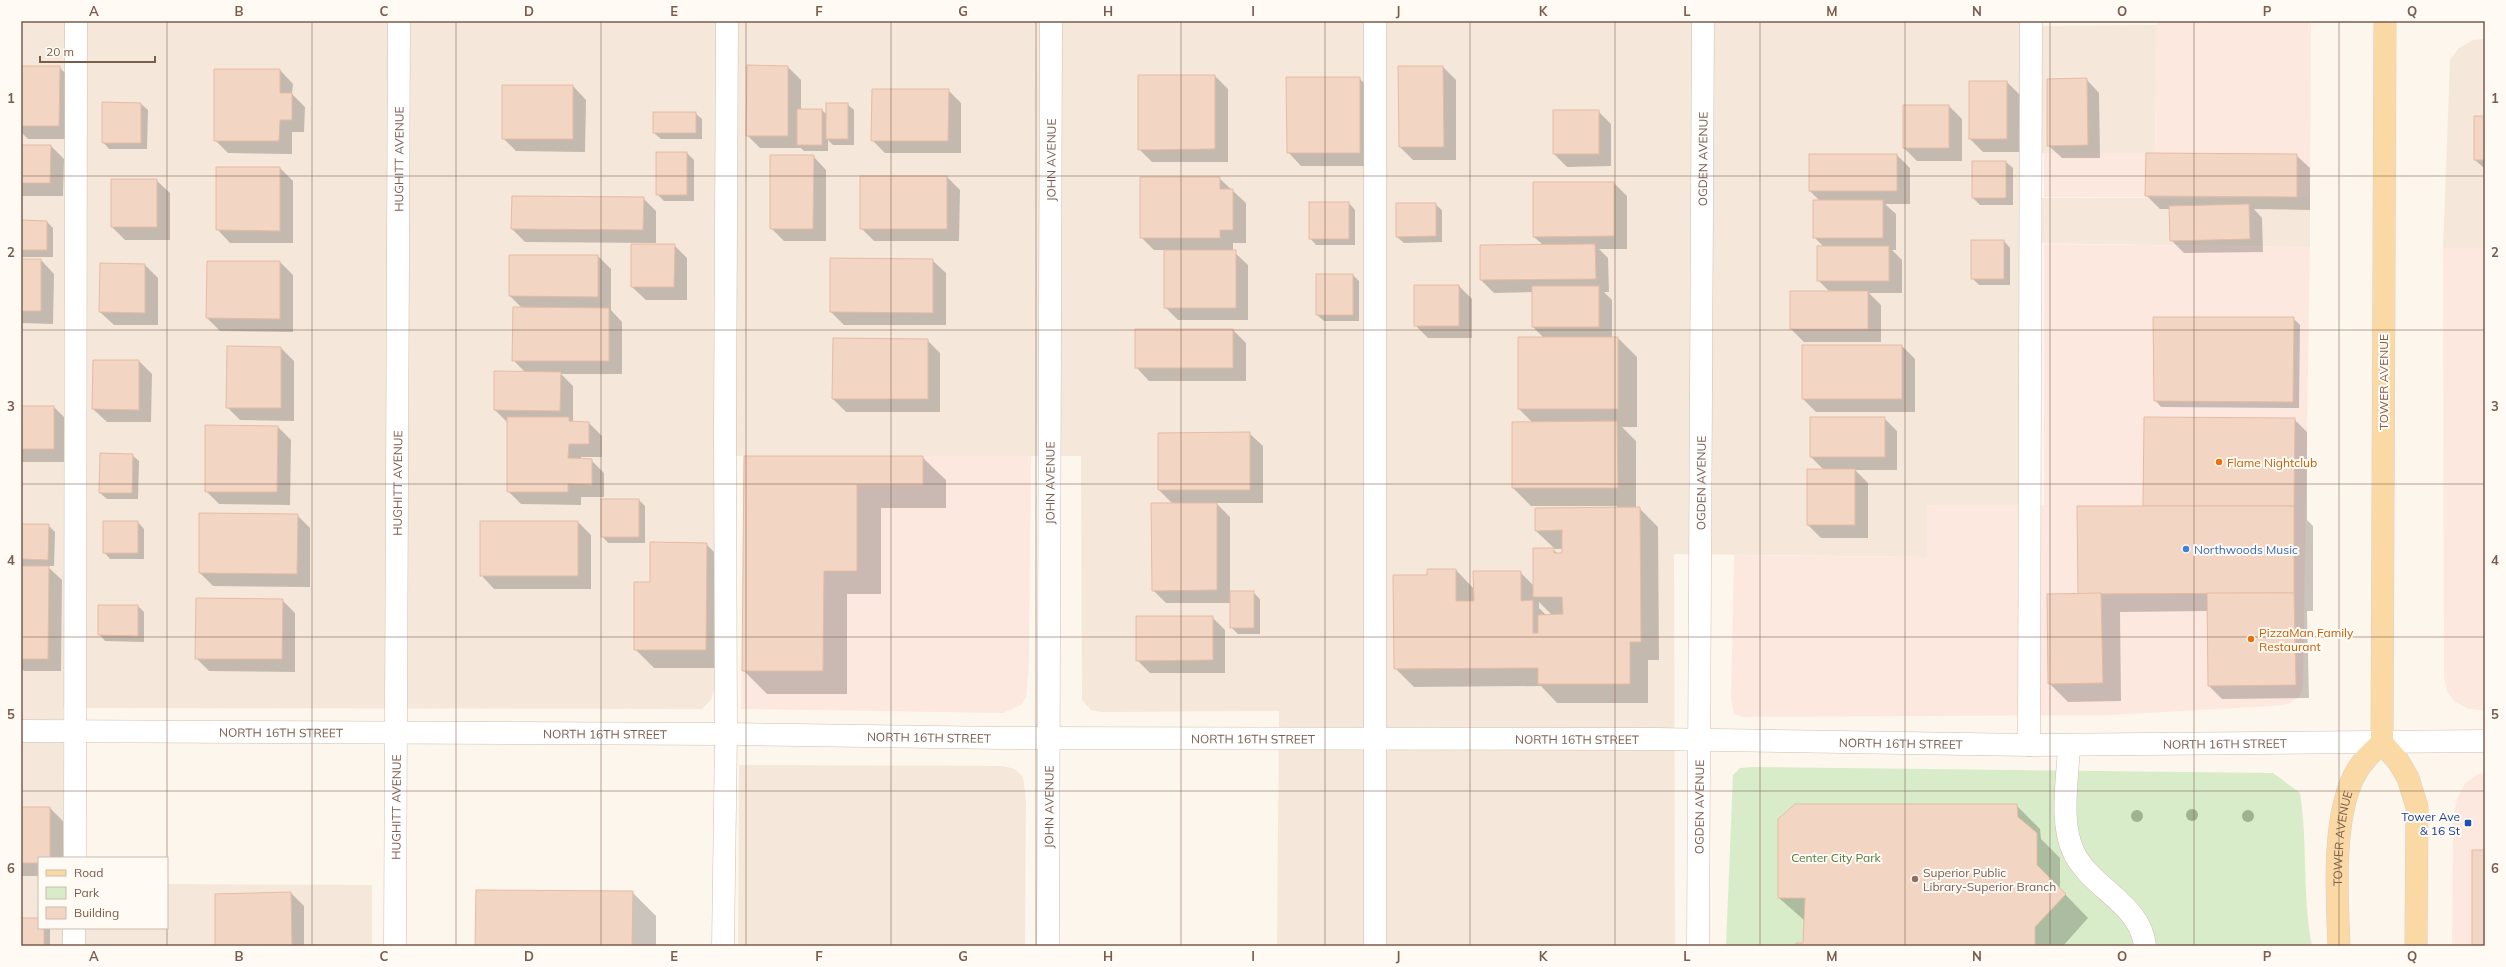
<svg xmlns="http://www.w3.org/2000/svg" width="2506" height="967" viewBox="0 0 2506 967" font-family="Mulish,sans-serif">
  <rect width="100%" height="100%" fill="#fdf6ec"/>
  <g fill="#f5e8da">
    <polygon points="21,21 2022,21 2022,26 2157,25 2155,153 2022,153 2021,198 2310,197 2310,247 2020,243 2020,506 1927,557 1674,554 1675,946 1277,946 1279,711 1101,712 1091,710 1082,700 1081,456 715,456 715,687 711,700 702,709 63,708 64,858 39,858 39,928 167,928 167,884 372,885 372,946 21,946"/>
    <polygon points="2485,39 2485,248 2443,248 2450,60 2459,48 2473,40"/>
    <polygon points="739,765 1003,766 1015,769 1023,777 1026,800 1025,946 738,946"/>
  </g>
  <g fill="#fde8e0">
    <polygon points="2157,21 2311,21 2310,197 2044,197 2044,153 2155,153"/>
    <polygon points="2044,244 2310,247 2303,686 2300,696 2288,704 2271,706 2111,715 1742,717 1734,714 1731,700 1734,555 1927,557 1927,505 2044,505"/>
    <polygon points="2443,248 2485,248 2485,711 2469,709 2454,701 2448,693 2444,678"/>
    <polygon points="744,456 1031,456 1029,666 1026,697 1021,705 1003,713 741,709"/>
    <polygon points="2485,773 2485,946 2452,946 2453,818 2457,799 2465,783 2478,774"/>
  </g>
  <path fill="#d8ecc9" d="M1752 767 2273 773 2300 793C2308 844 2302 895 2312 946H1726L1733 775 1740 768Z"/>
  <g fill="#0003" fill-rule="evenodd">
    <polygon points="21,67 59,67 72,80 72,139 28,139 21,132"/>
    <polygon points="788,67 801,80 801,110 822,110 827,115 847,104 854,110 854,145 833,145 828,140 828,151 804,151 801,148 760,148 747,135"/>
    <polygon points="1443,67 1456,80 1456,160 1413,160 1400,147"/>
    <polygon points="280,70 293,84 292,94 305,107 304,132 292,132 292,154 228,153 215,140"/>
    <polygon points="1215,76 1228,89 1228,162 1152,162 1139,149"/>
    <polygon points="1359,78 1372,91 1372,166 1301,166 1288,152"/>
    <polygon points="2086,79 2099,93 2100,158 2062,158 2048,145"/>
    <polygon points="2007,82 2020,95 2020,152 1983,152 1970,139"/>
    <polygon points="573,86 586,100 585,152 516,151 503,138"/>
    <polygon points="948,90 961,103 961,153 885,153 872,140"/>
    <polygon points="103,103 141,104 148,110 147,149 109,149 103,142"/>
    <polygon points="1904,106 1949,106 1962,119 1962,161 1917,161 1904,148"/>
    <polygon points="1598,111 1611,124 1611,166 1567,167 1554,154"/>
    <polygon points="695,113 702,119 702,139 661,139 654,133"/>
    <polygon points="2485,117 2485,169 2475,160"/>
    <polygon points="21,146 51,146 64,159 63,196 21,196"/>
    <polygon points="657,153 687,153 694,160 694,201 664,201 657,194"/>
    <polygon points="1897,155 1910,168 1910,204 1885,204 1896,214 1896,250 1892,250 1902,260 1902,293 1869,293 1881,305 1881,342 1804,342 1791,329 1830,292 1818,280 1824,247 1814,237 1820,201 1810,191"/>
    <polygon points="2296,155 2310,168 2310,210 2254,209 2262,218 2263,252 2184,253 2171,240 2170,209 2160,209 2146,195"/>
    <polygon points="813,156 826,170 826,241 784,241 771,228"/>
    <polygon points="1973,162 2006,162 2013,168 2013,205 1980,205 1973,198"/>
    <polygon points="217,168 280,168 293,181 293,243 230,243 217,229"/>
    <polygon points="947,177 960,190 959,241 874,241 861,228"/>
    <polygon points="1219,178 1246,203 1246,243 1233,243 1233,251 1248,265 1248,320 1178,320 1165,307 1165,250 1154,250 1141,237"/>
    <polygon points="156,180 170,193 170,240 125,240 112,227"/>
    <path d="M1534 183H1614L1627 196V249H1599L1608 258 1609 292H1604L1612 300V338H1618L1637 357V427H1622L1636 441V508H1639L1658 527 1659 660H1648V703H1557L1541 686 1414 687 1395 668 1428 576 1456 570 1474 589 1520 572 1534 586V549H1555L1536 531 1617 508V506H1531L1513 488 1533 423 1519 409 1544 338 1533 327V292L1494 293 1481 280 1543 245 1534 237ZM1553 549H1563V554H1558ZM1539 602 1553 616H1547L1539 608Z"/>
    <polygon points="643,198 656,211 656,243 525,242 512,229"/>
    <polygon points="1349,203 1355,210 1355,245 1316,245 1310,238"/>
    <polygon points="1435,204 1442,210 1442,242 1404,243 1397,237"/>
    <polygon points="21,222 47,222 53,228 53,257 21,257"/>
    <polygon points="2004,241 2010,248 2010,285 1979,285 1972,278"/>
    <polygon points="674,245 687,258 687,300 646,300 632,287"/>
    <polygon points="598,256 611,269 611,310 622,322 622,374 561,374 573,386 573,422 589,423 602,436 602,457 581,457 581,460 591,460 604,473 604,497 581,497 581,505 521,504 508,491 508,423 495,410 525,372 513,360 522,308 510,296"/>
    <polygon points="21,260 41,260 54,274 53,324 21,323"/>
    <polygon points="932,260 946,273 946,325 844,325 831,312"/>
    <polygon points="208,262 280,262 293,275 293,332 220,331 207,318"/>
    <polygon points="145,265 158,278 158,325 114,325 100,312"/>
    <polygon points="1353,275 1359,281 1359,321 1324,321 1317,315"/>
    <polygon points="1459,286 1472,299 1472,338 1428,338 1415,325"/>
    <polygon points="2293,318 2300,325 2299,408 2161,407 2155,400"/>
    <polygon points="1233,330 1246,343 1246,381 1149,381 1136,367"/>
    <polygon points="927,340 940,353 940,412 846,412 833,399"/>
    <polygon points="1902,346 1915,359 1915,412 1816,412 1803,399"/>
    <polygon points="281,348 294,361 294,421 240,420 227,407"/>
    <polygon points="139,361 152,374 151,422 107,422 93,409"/>
    <polygon points="21,407 54,407 67,420 67,462 21,462"/>
    <polygon points="1884,418 1897,431 1897,470 1855,470 1868,483 1868,538 1821,538 1808,525 1824,470 1811,457"/>
    <polygon points="2294,419 2307,432 2307,520 2313,526 2313,611 2307,611 2309,698 2222,699 2209,686 2208,611 2120,612 2121,701 2068,702 2049,683 2079,595 2144,507"/>
    <polygon points="278,427 291,440 290,505 219,504 206,491"/>
    <polygon points="1249,433 1263,446 1263,503 1216,503 1230,517 1230,592 1253,592 1260,599 1260,634 1238,634 1231,627 1231,603 1166,603 1153,590 1173,504 1159,490 1159,434"/>
    <polygon points="132,455 139,461 138,499 107,499 100,493"/>
    <polygon points="745,457 922,457 946,480 946,508 881,508 881,594 847,594 847,694 767,694 743,670"/>
    <polygon points="639,500 645,506 645,543 608,543 602,536"/>
    <polygon points="297,515 310,528 310,587 213,586 200,573"/>
    <polygon points="138,522 144,529 144,559 110,559 104,552"/>
    <polygon points="578,522 591,535 591,589 494,589 481,575"/>
    <polygon points="21,525 48,525 55,532 54,566 47,566 62,580 61,671 24,671 21,668"/>
    <polygon points="706,544 725,563 724,668 654,668 635,649 651,583"/>
    <polygon points="282,600 295,613 295,672 209,671 196,658"/>
    <polygon points="138,606 144,612 144,642 105,641 99,634"/>
    <polygon points="1212,617 1225,630 1225,673 1150,673 1137,660"/>
    <polygon points="2016,805 2040,829 2041,839 2060,858 2060,889 2088,918 2063,946 1796,946 1804,944 1805,921 1779,898"/>
    <polygon points="21,808 50,808 63,821 63,858 39,858 39,876 21,876"/>
    <polygon points="632,892 656,916 656,946 476,946"/>
    <polygon points="291,893 304,906 304,946 216,946"/>
    <polygon points="21,919 39,919 39,928 50,928 50,946 21,946"/>
  </g>
  <g fill="#f3d5c3" stroke="#e6bba3">
    <polygon points="747,65 788,66 788,136 746,136"/>
    <polygon points="21,66 60,66 59,126 21,126"/>
    <polygon points="1398,66 1443,66 1444,147 1399,147"/>
    <polygon points="214,69 280,69 280,93 292,93 292,120 280,120 279,141 214,141"/>
    <polygon points="1138,75 1215,75 1215,149 1138,150"/>
    <polygon points="1286,77 1360,77 1360,153 1287,153"/>
    <polygon points="2087,78 2088,145 2047,146 2047,79"/>
    <rect x="1969" y="81" width="38" height="58"/>
    <rect x="502" y="85" width="71" height="54"/>
    <polygon points="872,89 949,89 948,141 871,141"/>
    <polygon points="102,102 141,103 141,143 102,143"/>
    <rect x="826" y="103" width="22" height="36"/>
    <rect x="1903" y="105" width="46" height="43"/>
    <rect x="797" y="109" width="25" height="36"/>
    <rect x="1553" y="110" width="46" height="44"/>
    <rect x="653" y="112" width="43" height="21"/>
    <rect x="2474" y="116" width="11" height="44"/>
    <polygon points="21,145 51,145 50,183 21,183"/>
    <rect x="656" y="152" width="31" height="43"/>
    <polygon points="2146,153 2297,154 2297,197 2145,196"/>
    <rect x="1809" y="154" width="88" height="37"/>
    <polygon points="770,155 814,155 813,229 770,229"/>
    <rect x="1972" y="161" width="34" height="37"/>
    <polygon points="216,167 280,167 280,231 216,230"/>
    <rect x="860" y="176" width="87" height="53"/>
    <polygon points="1140,177 1220,177 1220,189 1233,189 1233,230 1220,230 1220,238 1140,238"/>
    <rect x="111" y="179" width="46" height="48"/>
    <polygon points="1533,182 1614,182 1614,236 1533,237"/>
    <polygon points="512,196 644,197 643,230 511,229"/>
    <rect x="1813" y="200" width="70" height="38"/>
    <rect x="1309" y="202" width="40" height="37"/>
    <polygon points="1396,203 1436,203 1436,236 1396,237"/>
    <polygon points="2249,204 2250,239 2170,241 2169,206"/>
    <polygon points="21,220 47,221 47,250 21,250"/>
    <rect x="1971" y="240" width="33" height="39"/>
    <polygon points="631,244 675,244 674,287 631,287"/>
    <polygon points="1595,244 1596,279 1480,280 1480,245"/>
    <rect x="1817" y="246" width="72" height="35"/>
    <rect x="1164" y="250" width="72" height="58"/>
    <polygon points="509,255 598,255 598,297 509,296"/>
    <polygon points="830,258 933,259 933,313 830,312"/>
    <rect x="21" y="259" width="20" height="52"/>
    <polygon points="207,261 280,261 280,319 206,318"/>
    <polygon points="100,263 145,264 145,313 99,312"/>
    <rect x="1316" y="274" width="37" height="41"/>
    <rect x="1414" y="285" width="45" height="41"/>
    <rect x="1532" y="286" width="67" height="41"/>
    <rect x="1790" y="291" width="78" height="38"/>
    <polygon points="513,307 609,308 609,361 512,361"/>
    <polygon points="2153,317 2294,317 2293,402 2154,401"/>
    <rect x="1135" y="329" width="98" height="39"/>
    <rect x="1518" y="337" width="100" height="72"/>
    <polygon points="833,338 928,339 928,399 832,399"/>
    <rect x="1802" y="345" width="100" height="54"/>
    <polygon points="227,346 281,347 281,408 226,408"/>
    <polygon points="93,360 139,360 139,410 92,409"/>
    <polygon points="494,371 561,372 560,411 494,410"/>
    <rect x="21" y="406" width="33" height="43"/>
    <polygon points="507,417 569,417 569,421 589,422 589,444 569,444 568,458 592,459 592,485 568,484 568,492 507,492"/>
    <rect x="1810" y="417" width="75" height="40"/>
    <polygon points="2144,417 2295,418 2294,506 2143,506"/>
    <polygon points="1617,421 1618,488 1512,488 1512,422"/>
    <polygon points="205,425 278,426 277,492 205,492"/>
    <polygon points="1250,432 1250,490 1158,490 1158,433"/>
    <polygon points="100,453 133,454 132,493 99,493"/>
    <polygon points="744,456 923,456 923,485 857,485 857,571 824,571 823,671 742,671"/>
    <rect x="1807" y="469" width="48" height="56"/>
    <rect x="601" y="499" width="38" height="38"/>
    <polygon points="1151,503 1217,503 1217,590 1152,591"/>
    <polygon points="2077,506 2294,506 2294,593 2078,594"/>
    <polygon points="1640,507 1641,642 1630,642 1630,684 1538,684 1538,668 1394,669 1393,575 1427,575 1427,569 1456,569 1456,601 1474,601 1473,571 1521,571 1521,601 1533,600 1533,633 1538,633 1538,615 1563,614 1562,597 1533,597 1533,548 1554,548 1554,553 1562,553 1562,530 1535,531 1535,508"/>
    <polygon points="199,513 298,514 297,574 199,573"/>
    <rect x="103" y="521" width="35" height="32"/>
    <rect x="480" y="521" width="98" height="55"/>
    <polygon points="21,524 49,524 48,560 21,559"/>
    <polygon points="650,542 707,543 706,650 634,650 634,582 650,582"/>
    <polygon points="21,566 49,566 48,659 21,659"/>
    <rect x="1230" y="591" width="24" height="37"/>
    <polygon points="2101,593 2103,683 2048,684 2047,594"/>
    <polygon points="2207,593 2294,593 2296,685 2208,686"/>
    <polygon points="196,598 283,599 282,659 195,659"/>
    <polygon points="98,605 138,605 138,636 98,635"/>
    <polygon points="1136,616 1213,616 1213,660 1136,661"/>
    <polygon points="1795,804 2017,804 2018,817 2037,833 2037,865 2066,894 2035,927 2035,946 1795,946 1796,943 1803,943 1805,898 1778,898 1778,819"/>
    <polygon points="21,807 50,807 50,858 39,858 39,863 21,863"/>
    <rect x="2472" y="850" width="13" height="96"/>
    <polygon points="476,890 633,891 632,946 475,946"/>
    <polygon points="291,892 292,946 215,946 215,894"/>
    <polygon points="21,918 39,918 39,928 44,928 44,946 21,946"/>
  </g>
  <g fill="none" stroke-linecap="round" stroke-linejoin="round">
    <defs>
      <g id="minor">
        <polyline points="1375,21 1375,946"/>
        <path id="s1" d="M21 731 726 734 1003 738 1655 739 2029 745 2485 741"/>
        <polyline points="2029,745 2031,21"/>
        <path d="M2069 745C2068 779 2059 822 2074 853 2092 889 2141 904 2145 946"/>
        <polyline points="75,858 76,21"/>
        <polyline points="74,946 74,928"/>
        <path id="s2" d="M395 946 399 21"/>
        <polyline points="723,946 726,734 725,431 727,21"/>
        <path id="s3" d="M1048 946 1051 21"/>
        <path id="s4" d="M1698 946 1703 21"/>
      </g>
      <g id="major">
        <polyline points="2385,21 2382,743 2398,761 2408,778 2417,807 2416,946"/>
        <path id="s5" d="M2339 946C2337 897 2332 820 2354 776 2361 762 2371 753 2382 743"/>
      </g>
    </defs>
    <use href="#minor" stroke="#d1beb0" stroke-width="23"/>
    <use href="#major" stroke="#dad1cd" stroke-width="23"/>
    <use href="#minor" stroke="#fff" stroke-width="22"/>
    <use href="#major" stroke="#fbd9a5" stroke-width="22"/>
  </g>
  <g fill="#a0b28e">
    <circle cx="2192" cy="815" r="6"/>
    <circle cx="2137" cy="816" r="6"/>
    <circle cx="2248" cy="816" r="6"/>
  </g>
  <path fill="none" stroke="#7a5c4d" stroke-width="1" stroke-opacity="0.55" d="M167 21V858M312 21V946M456 21V946M601 21V946M746 21V946M891 21V946M1036 21V946M1181 21V946M1325 21V946M1470 21V946M1615 21V946M1760 21V946M1905 21V946M2050 21V946M2194 21V946M2339 21V946M21 176H2485M21 330H2485M21 484H2485M21 637H2485M21 791H2485M167 928V946"/>
  <g fill="#e8710a" stroke="#fffaf3" stroke-width="1.5">
    <circle cx="2219" cy="462" r="4"/>
    <circle cx="2251" cy="639" r="4"/>
  </g>
  <circle fill="#3f7fe0" stroke="#fffaf3" stroke-width="1.5" cx="2186" cy="549" r="4"/>
  <rect fill="#1a4fb4" stroke="#fffaf3" stroke-width="1.5" x="2464" y="819" width="8" height="8" rx="2"/>
  <circle fill="#8d6e63" stroke="#fffaf3" stroke-width="1.5" cx="1915" cy="879" r="4"/>
  <g text-anchor="middle" dominant-baseline="central" stroke-width="4" stroke-linejoin="round" paint-order="stroke">
    <g font-size="12" fill="#7a5c4d" stroke="#fffaf3">
      <text stroke="none"><textPath href="#s2" startOffset="787">HUGHITT AVENUE</textPath></text>
      <text stroke="none"><textPath href="#s3" startOffset="786">JOHN AVENUE</textPath></text>
      <text stroke="none"><textPath href="#s4" startOffset="787">OGDEN AVENUE</textPath></text>
      <text transform="translate(2383 382) rotate(-90)">TOWER AVENUE</text>
      <text stroke="none"><textPath href="#s4" startOffset="463">OGDEN AVENUE</textPath></text>
      <text stroke="none"><textPath href="#s2" startOffset="463">HUGHITT AVENUE</textPath></text>
      <text stroke="none"><textPath href="#s3" startOffset="463">JOHN AVENUE</textPath></text>
      <text stroke="none"><textPath href="#s1" startOffset="260">NORTH 16TH STREET</textPath></text>
      <text stroke="none"><textPath href="#s1" startOffset="584">NORTH 16TH STREET</textPath></text>
      <text stroke="none"><textPath href="#s1" startOffset="908">NORTH 16TH STREET</textPath></text>
      <text stroke="none"><textPath href="#s1" startOffset="1232">NORTH 16TH STREET</textPath></text>
      <text stroke="none"><textPath href="#s1" startOffset="1556">NORTH 16TH STREET</textPath></text>
      <text stroke="none"><textPath href="#s1" startOffset="1880">NORTH 16TH STREET</textPath></text>
      <text stroke="none"><textPath href="#s1" startOffset="2204">NORTH 16TH STREET</textPath></text>
      <text stroke="none"><textPath href="#s2" startOffset="139">HUGHITT AVENUE</textPath></text>
      <text stroke="none"><textPath href="#s3" startOffset="139">JOHN AVENUE</textPath></text>
      <text stroke="none"><textPath href="#s4" startOffset="139">OGDEN AVENUE</textPath></text>
      <text stroke="none"><textPath href="#s5" startOffset="108">TOWER AVENUE</textPath></text>
    </g>
    <g font-size="12" fill="#c56008" stroke="#fffaf3" text-anchor="start">
      <text x="2227" y="462">Flame Nightclub</text>
      <text x="2259" y="632">PizzaMan Family<tspan x="2259" dy="14">Restaurant</tspan></text>
    </g>
    <g font-size="12" fill="#366cbe" stroke="#fffaf3" text-anchor="start">
      <text x="2194" y="549">Northwoods Music</text>
    </g>
    <g font-size="12" fill="#164399" stroke="#fffaf3" text-anchor="end">
      <text x="2460" y="816">Tower Ave<tspan x="2460" dy="14">&amp; 16 St</tspan></text>
    </g>
    <g font-size="12" fill="#537a41" stroke="#fffaf3">
      <text x="1836" y="857">Center City Park</text>
    </g>
    <g font-size="12" fill="#785e54" stroke="#fffaf3" text-anchor="start">
      <text x="1923" y="872">Superior Public<tspan x="1923" dy="14">Library-Superior Branch</tspan></text>
    </g>
  </g>
  <rect width="2506" height="967" fill="none" stroke="#fffaf3" stroke-width="44"/>
  <rect x="38" y="857" width="130" height="72" fill="#fffaf3" stroke="#cabbb1"/>
  <rect x="46" y="870" width="20" height="6" fill="#fbd9a5" stroke="#cabbb1"/>
  <text x="74" y="877" font-size="12" fill="#7a5c4d">Road</text>
  <rect x="46" y="887" width="20" height="12" fill="#d8ecc9" stroke="#cabbb1"/>
  <text x="74" y="897" font-size="12" fill="#7a5c4d">Park</text>
  <rect x="46" y="907" width="20" height="12" fill="#f3d5c3" stroke="#cabbb1"/>
  <text x="74" y="917" font-size="12" fill="#7a5c4d">Building</text>
  <path d="M40 56v6h115v-6" fill="none" stroke="#7a5c4d" stroke-width="2"/>
  <text x="46" y="56" font-size="12" fill="#7a5c4d" stroke="#fffaf3" stroke-width="3" paint-order="stroke">20 m</text>
  <rect x="22" y="22" width="2462" height="923" fill="none" stroke="#7a5c4d" stroke-width="1.5"/>
  <g font-size="13" text-anchor="middle" font-weight="bold" fill="#7a5c4d">
    <text x="94" y="16">A</text>
    <text x="239" y="16">B</text>
    <text x="384" y="16">C</text>
    <text x="529" y="16">D</text>
    <text x="674" y="16">E</text>
    <text x="819" y="16">F</text>
    <text x="963" y="16">G</text>
    <text x="1108" y="16">H</text>
    <text x="1253" y="16">I</text>
    <text x="1398" y="16">J</text>
    <text x="1543" y="16">K</text>
    <text x="1687" y="16">L</text>
    <text x="1832" y="16">M</text>
    <text x="1977" y="16">N</text>
    <text x="2122" y="16">O</text>
    <text x="2267" y="16">P</text>
    <text x="2412" y="16">Q</text>
    <text x="11" y="103">1</text>
    <text x="2495" y="103">1</text>
    <text x="11" y="257">2</text>
    <text x="2495" y="257">2</text>
    <text x="11" y="411">3</text>
    <text x="2495" y="411">3</text>
    <text x="11" y="565">4</text>
    <text x="2495" y="565">4</text>
    <text x="11" y="719">5</text>
    <text x="2495" y="719">5</text>
    <text x="11" y="873">6</text>
    <text x="2495" y="873">6</text>
    <text x="94" y="961">A</text>
    <text x="239" y="961">B</text>
    <text x="384" y="961">C</text>
    <text x="529" y="961">D</text>
    <text x="674" y="961">E</text>
    <text x="819" y="961">F</text>
    <text x="963" y="961">G</text>
    <text x="1108" y="961">H</text>
    <text x="1253" y="961">I</text>
    <text x="1398" y="961">J</text>
    <text x="1543" y="961">K</text>
    <text x="1687" y="961">L</text>
    <text x="1832" y="961">M</text>
    <text x="1977" y="961">N</text>
    <text x="2122" y="961">O</text>
    <text x="2267" y="961">P</text>
    <text x="2412" y="961">Q</text>
  </g>
</svg>
